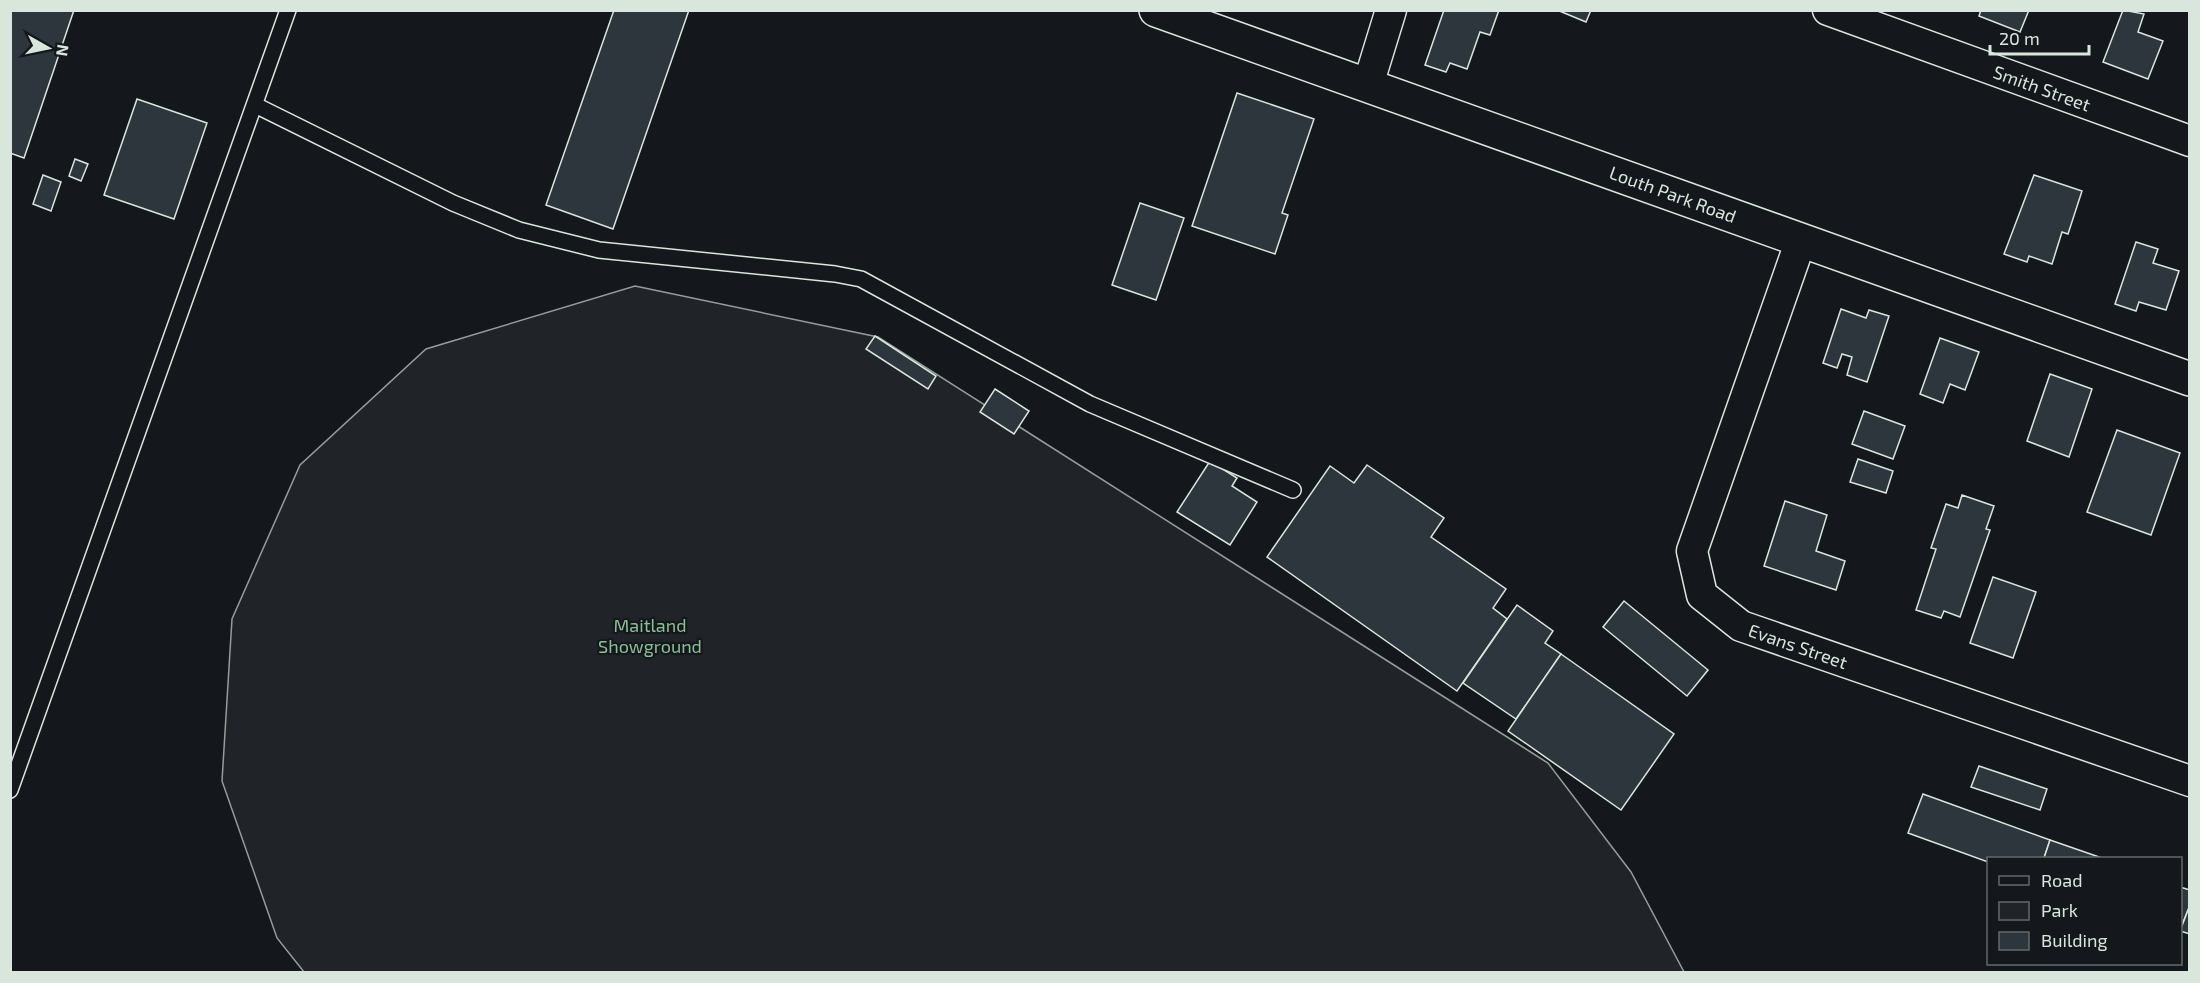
<svg xmlns="http://www.w3.org/2000/svg" width="2200" height="983" viewBox="0 0 2200 983" font-family="'Exo 2',sans-serif">
  <rect width="100%" height="100%" fill="#14181c"/>
  <polygon fill="#202428" stroke="#939e99" stroke-width="1.5" points="635,286 878,337 1548,763 1631,872 1684,972 304,972 277,938 222,781 232,619 300,465 426,349"/>
  <g fill="#2c363c" stroke="#d8e6dc" stroke-width="1.5">
    <polygon points="10,10 74,10 24,158 10,153"/>
    <polygon points="614,10 689,10 613,229 546,205"/>
    <polygon points="1444,10 1499,10 1490,35 1480,32 1467,69 1450,63 1446,72 1425,65"/>
    <polygon points="1557,10 1591,10 1586,22"/>
    <polygon points="1981,10 2029,10 2020,32 1979,16"/>
    <polygon points="2123,10 2144,14 2138,32 2163,41 2148,79 2103,62"/>
    <polygon points="1237,93 1314,119 1282,213 1288,215 1275,254 1192,226"/>
    <polygon points="137,99 207,123 174,219 104,195"/>
    <polygon points="75,159 88,164 81,181 69,176"/>
    <polygon points="43,175 61,182 51,211 33,204"/>
    <polygon points="2034,175 2082,191 2068,234 2062,232 2052,264 2029,256 2027,262 2004,254"/>
    <polygon points="1140,203 1184,218 1156,300 1112,285"/>
    <polygon points="2136,242 2158,249 2153,263 2179,271 2166,310 2139,302 2136,311 2115,304"/>
    <polygon points="1841,309 1866,318 1869,310 1889,316 1867,382 1847,375 1852,357 1842,354 1837,368 1823,363"/>
    <polygon points="875,336 936,376 928,389 866,349"/>
    <polygon points="1940,338 1979,352 1965,390 1950,384 1943,403 1920,394"/>
    <polygon points="2050,374 2092,389 2069,457 2027,441"/>
    <polygon points="995,389 1029,411 1014,434 980,412"/>
    <polygon points="1864,411 1905,426 1893,459 1852,444"/>
    <polygon points="2117,430 2180,453 2151,535 2087,512"/>
    <polygon points="1858,459 1893,471 1886,493 1850,482"/>
    <polygon points="1210,461 1237,478 1232,486 1257,502 1230,545 1177,512"/>
    <polygon points="1367,465 1444,518 1431,537 1506,589 1493,608 1507,619 1457,691 1267,557 1330,466 1354,483"/>
    <polygon points="1962,495 1994,506 1986,529 1990,530 1960,617 1944,611 1941,618 1916,610 1936,549 1931,548 1946,504 1958,508"/>
    <polygon points="1785,501 1827,515 1816,551 1845,561 1836,590 1764,566"/>
    <polygon points="1993,577 2036,592 2013,658 1970,643"/>
    <polygon points="1624,601 1708,670 1687,696 1603,627"/>
    <polygon points="1517,605 1553,631 1545,643 1561,654 1516,719 1463,683"/>
    <polygon points="1561,654 1674,734 1621,810 1508,731"/>
    <polygon points="1979,766 2047,789 2040,810 1971,787"/>
    <polygon points="1923,794 2050,840 2044,858 1988,858 1988,862 1908,833"/>
    <polygon points="2050,840 2102,858 2044,858"/>
    <polygon points="2180,887 2190,890 2190,905 2180,930"/>
    <polygon points="2190,905 2190,934 2180,931"/>
  </g>
  <g fill="none" stroke-linecap="round" stroke-linejoin="round">
    <defs>
      <g id="service">
        <polyline points="255,105 453,203 519,230 599,250 835,274 861,279 1090,404 1293,490"/>
        <polyline points="10,790 288,10"/>
      </g>
      <g id="minor">
        <polyline points="1828,10 2190,141"/>
        <polyline points="1368,85 1391,10"/>
        <polyline points="1801,240 1692,551 1702,595 1741,626 2190,781"/>
      </g>
      <polyline id="tertiary" points="1156,10 2190,379"/>
    </defs>
    <use href="#service" stroke="#d8e6dc" stroke-width="18"/>
    <use href="#minor" stroke="#d8e6dc" stroke-width="33"/>
    <use href="#tertiary" stroke="#d8e6dc" stroke-width="36"/>
    <use href="#service" stroke="#14181c" stroke-width="15"/>
    <use href="#minor" stroke="#14181c" stroke-width="30"/>
    <use href="#tertiary" stroke="#14181c" stroke-width="33"/>
  </g>
  <g text-anchor="middle" dominant-baseline="central" stroke-width="4.5" stroke-linejoin="round" paint-order="stroke">
    <g font-size="18" fill="#d8e6dc" stroke="#14181c">
      <text transform="translate(2042 88) rotate(20)">Smith Street</text>
      <text transform="translate(1673 194) rotate(20)">Louth Park Road</text>
      <text transform="translate(1798 646) rotate(19)">Evans Street</text>
    </g>
    <g font-size="18" fill="#8ac095" stroke="#14181c">
      <text x="650" y="625">Maitland<tspan x="650" dy="21">Showground</tspan></text>
    </g>
  </g>
  <rect width="2200" height="983" fill="none" stroke="#d8e6dc" stroke-width="24"/>
  <rect x="1987" y="857" width="195" height="108" fill="#14181c" stroke="#626a69" stroke-width="1.5"/>
  <rect x="1999" y="876" width="30" height="9" fill="#14181c" stroke="#626a69" stroke-width="1.5"/>
  <text x="2041" y="887" font-size="18" fill="#d8e6dc">Road</text>
  <rect x="1999" y="902" width="30" height="18" fill="#202428" stroke="#626a69" stroke-width="1.5"/>
  <text x="2041" y="917" font-size="18" fill="#d8e6dc">Park</text>
  <rect x="1999" y="932" width="30" height="18" fill="#2c363c" stroke="#626a69" stroke-width="1.5"/>
  <text x="2041" y="947" font-size="18" fill="#d8e6dc">Building</text>
  <g transform="translate(48 48) rotate(99)" stroke="#14181c" stroke-width="4.5" paint-order="stroke">
  <path d="M0-4.5L10 22L0 15L-10 22Z" fill="#d8e6dc"/>
  <text y="-9" font-size="16" font-weight="bold" text-anchor="middle" fill="#d8e6dc">N</text>
  </g>
  <path d="M1990 45v9h99v-9" fill="none" stroke="#d8e6dc" stroke-width="3"/>
  <text x="1999" y="45" font-size="18" fill="#d8e6dc" stroke="#14181c" stroke-width="4.5" paint-order="stroke">20 m</text>
</svg>
